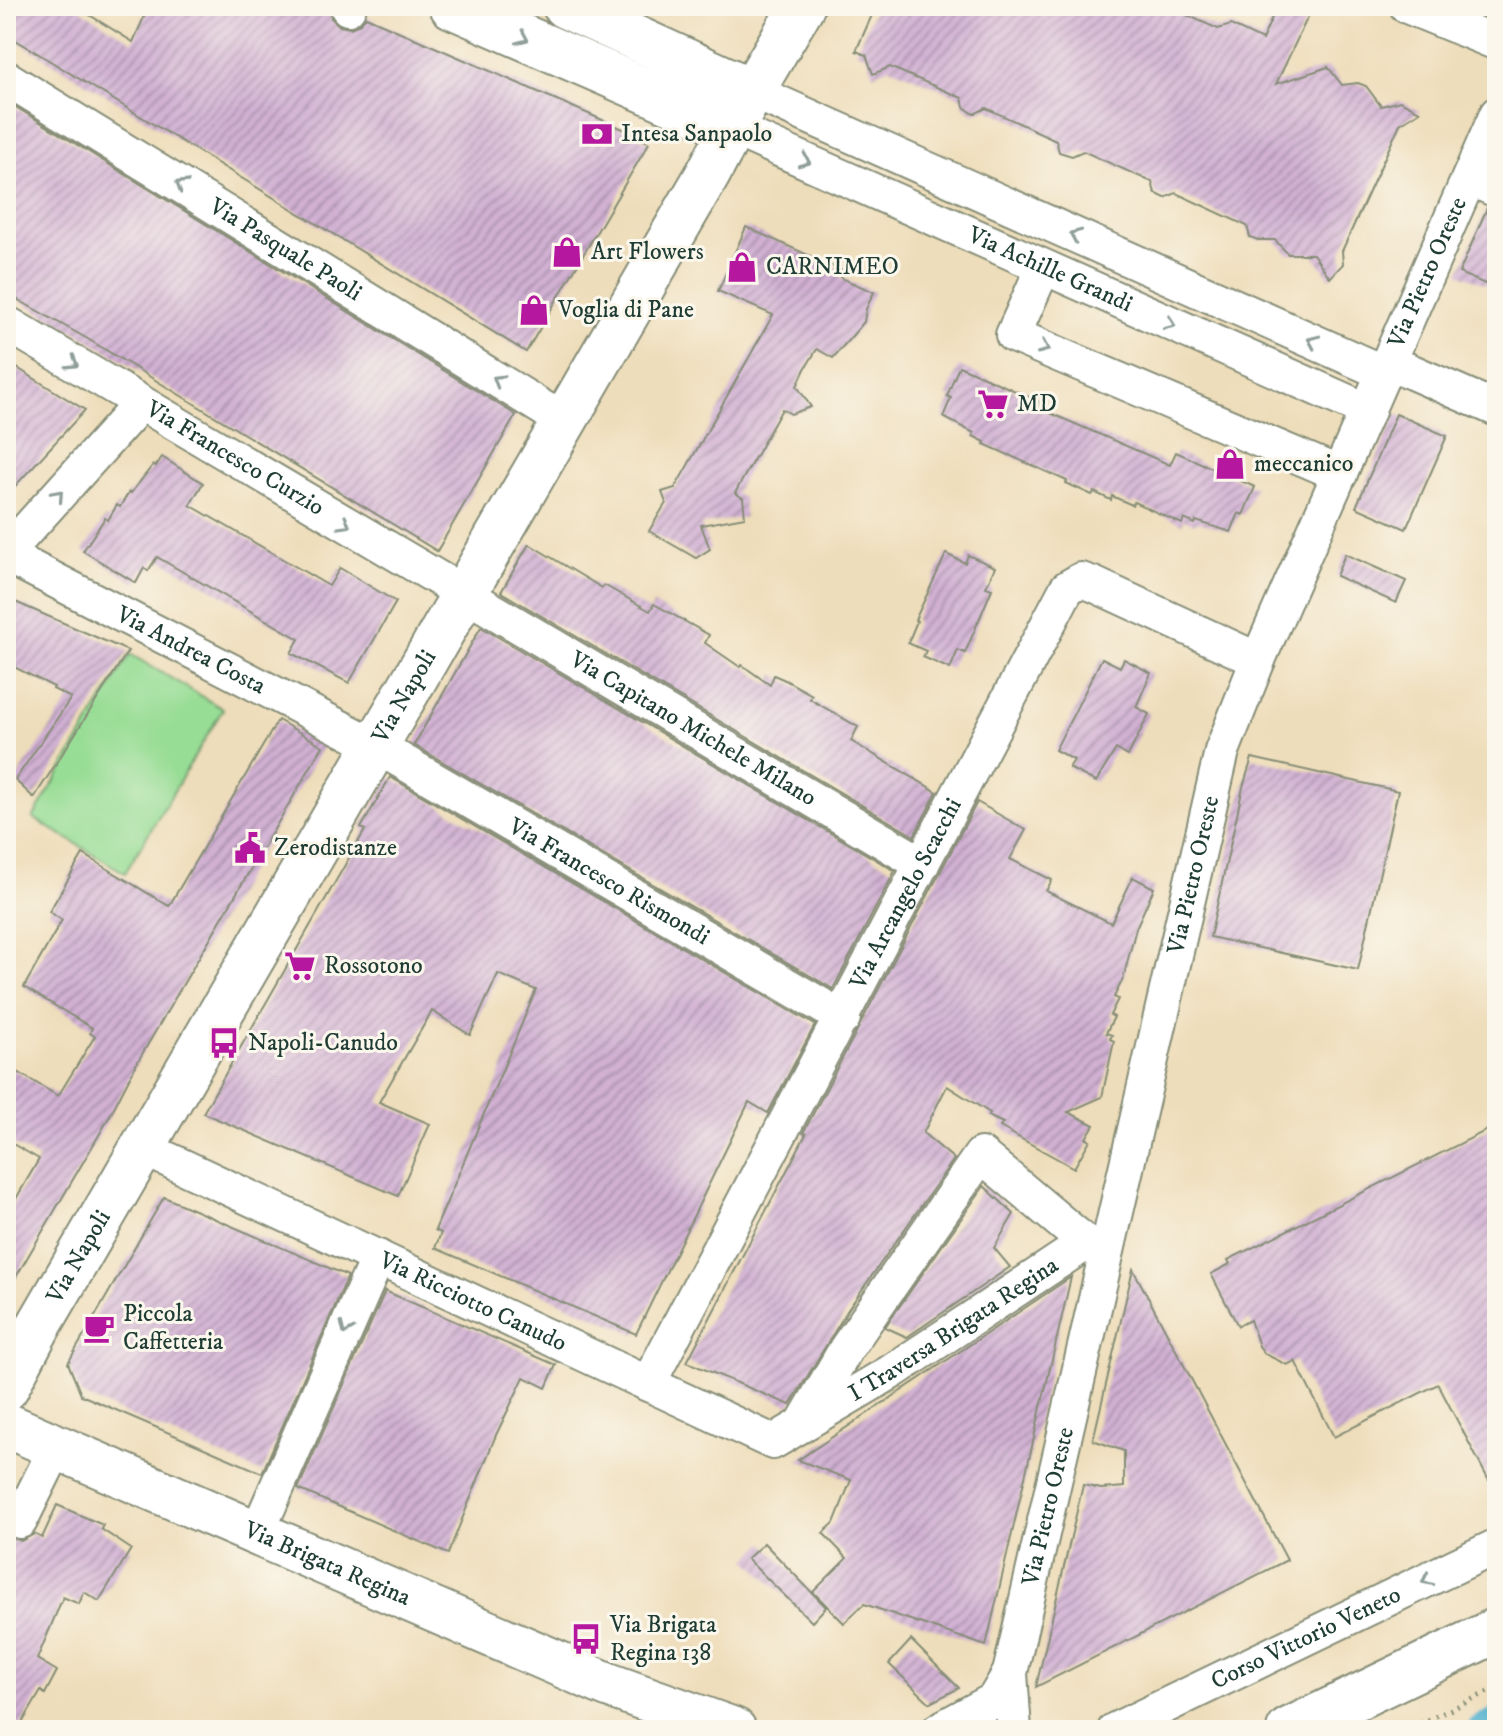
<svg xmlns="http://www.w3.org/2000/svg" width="1503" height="1736" viewBox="0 0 1503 1736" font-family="'IM FELL DW Pica',serif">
  <defs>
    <pattern id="building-hatch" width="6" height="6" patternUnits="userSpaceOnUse" patternTransform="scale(2)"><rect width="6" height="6" fill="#d1b0d3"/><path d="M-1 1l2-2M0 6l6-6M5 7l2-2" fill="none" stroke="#a990ac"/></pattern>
  </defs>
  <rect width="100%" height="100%" fill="#fbf7ec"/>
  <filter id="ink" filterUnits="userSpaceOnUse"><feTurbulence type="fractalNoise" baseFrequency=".0125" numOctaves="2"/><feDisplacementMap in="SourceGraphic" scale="16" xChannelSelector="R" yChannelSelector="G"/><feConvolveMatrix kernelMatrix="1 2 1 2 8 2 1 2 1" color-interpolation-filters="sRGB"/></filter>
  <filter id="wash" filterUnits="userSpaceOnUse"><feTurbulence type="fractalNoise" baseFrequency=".006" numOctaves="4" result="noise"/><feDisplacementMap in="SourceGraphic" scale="32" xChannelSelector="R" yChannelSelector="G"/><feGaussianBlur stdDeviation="1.8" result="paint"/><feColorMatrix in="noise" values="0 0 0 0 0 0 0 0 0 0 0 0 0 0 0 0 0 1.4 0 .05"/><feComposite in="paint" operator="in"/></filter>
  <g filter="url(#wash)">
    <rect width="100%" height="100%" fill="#eeddba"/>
    <polygon fill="#98dd95" stroke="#5c8d64" stroke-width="2" points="130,654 223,709 125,873 33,818"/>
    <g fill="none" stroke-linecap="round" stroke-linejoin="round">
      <polyline stroke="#4eb0cd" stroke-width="32" points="1483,1730 1497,1723"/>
    </g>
    <g id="blocks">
      <g fill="url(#building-hatch)">
        <polygon points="6,6 75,6 133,42 149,6 329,6 331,18 340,26 350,28 358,25 366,17 630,132 649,143 526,352 6,34"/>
        <polygon points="876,6 1167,6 1218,29 1231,25 1262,40 1277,6 1313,6 1276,84 1328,67 1342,85 1358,83 1366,86 1381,106 1400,101 1420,111 1400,124 1342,251 1343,264 1330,278 1313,254 1288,254 1275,240 1258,240 1250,237 1247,226 1176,193 1165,198 1155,193 1152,182 1083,151 1072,156 1059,152 1056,140 986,108 974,114 964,107 962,98 890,67 873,74 866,55 856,51"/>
        <polygon points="6,101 516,415 437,551 86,338 6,293"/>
        <polygon points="1487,208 1497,210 1497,289 1459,273"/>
        <polygon points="746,227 843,271 841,278 874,292 866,309 864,322 833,358 817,349 805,369 797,386 811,407 791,414 782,409 735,493 743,498 745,517 701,525 710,549 696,558 649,531 666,503 662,492 675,488 773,315 718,291"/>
        <polygon points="6,361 85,410 6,496"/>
        <polygon points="959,366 1038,401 1036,407 1170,465 1176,452 1255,487 1243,515 1239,513 1231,532 1196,521 1195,524 1184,519 1182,524 1134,502 1132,505 1112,496 1111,500 1094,492 1092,495 1066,483 1067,481 984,444 985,442 973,436 974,433 943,417 951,398 947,396"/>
        <polygon points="1396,414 1447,436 1406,529 1356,507"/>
        <polygon points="162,457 203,483 190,505 329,586 340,568 396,602 349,683 291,653 299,639 157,557 148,571 144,568 136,583 83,551 105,518 108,520 117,505 120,507 129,492 131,493 153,465 156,466"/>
        <polygon points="529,544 602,588 604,585 650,611 654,604 709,635 705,643 740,667 742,665 770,685 774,675 785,680 812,695 810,699 858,727 851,741 937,792 914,836 501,592"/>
        <polygon points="946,554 965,563 968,555 995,567 986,587 992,589 965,653 958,650 950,669 923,657 926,651 908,643 917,621 915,620"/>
        <polygon points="1345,554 1406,581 1396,603 1336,576"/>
        <polygon points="6,598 128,651 34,798 15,780 71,698 53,689 54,687 6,663"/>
        <polygon points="481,627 895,871 833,989 414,745"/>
        <polygon points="1102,658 1120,667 1124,659 1151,673 1136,707 1149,714 1128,756 1116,749 1096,782 1069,768 1074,760 1055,750"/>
        <polygon points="278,720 323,746 138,1061 106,1123 6,1294 6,1216 39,1159 6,1140 6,1065 58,1096 95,1036 90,1033 92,1028 24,987 62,920 49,912 83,854 169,906"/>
        <polygon points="1252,758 1398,791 1358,970 1210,937 1243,787"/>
        <polygon points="390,777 815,1025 768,1113 749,1102 636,1334 435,1248 441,1233 435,1230 536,990 498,974 470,1035 432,1011 379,1102 430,1124 398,1196 203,1113 365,830 361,828"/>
        <polygon points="977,802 1026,830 1010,859 1052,880 1046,891 1111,923 1133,877 1154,888 1136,928 1123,979 1114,997 1118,999 1110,1015 1114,1017 1106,1033 1112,1035 1110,1039 1114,1041 1102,1097 1068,1112 1094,1125 1086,1138 1090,1140 1074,1168 1000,1127 1003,1123 988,1116 990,1113 947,1086 923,1133 954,1159 847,1311 790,1405 687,1362 806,1134 803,1133"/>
        <polygon points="1497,1125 1497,1496 1438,1384 1334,1437 1295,1361 1287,1365 1265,1354 1259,1346 1250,1320 1238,1326 1211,1274 1230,1264 1228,1260"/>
        <polygon points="984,1186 1014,1214 994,1248 1010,1267 907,1337 885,1327"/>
        <polygon points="164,1197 348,1276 262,1473 81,1395 68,1363"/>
        <polygon points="1133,1269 1287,1560 1036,1687 1083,1485 1101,1489 1124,1487 1124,1451 1093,1440"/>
        <polygon points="1071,1277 986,1646 864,1604 844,1623 813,1592 847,1558 823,1533 834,1523 851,1480 798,1460"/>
        <polygon points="385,1291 556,1365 546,1388 524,1377 496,1435 448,1554 298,1489"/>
        <polygon points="57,1505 103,1525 101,1529 131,1549 99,1601 84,1592 79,1604 63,1597 37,1659 57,1671 45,1694 41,1691 18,1730 6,1730 6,1535 21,1541 34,1534 42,1538"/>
        <polygon points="764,1543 826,1607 812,1622 747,1559"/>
        <polygon points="911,1640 959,1688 930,1703 889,1664"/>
      </g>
    </g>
  </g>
  <g filter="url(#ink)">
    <use href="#blocks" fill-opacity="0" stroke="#868d77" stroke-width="2"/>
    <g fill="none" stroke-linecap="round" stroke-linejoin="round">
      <defs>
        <g id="minor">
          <polyline points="1407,6 1497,43"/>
          <polyline points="348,8 349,6"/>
          <path id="s1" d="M6 78 564 421"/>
          <polyline points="752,91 1384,373"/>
          <path id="s2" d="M734 129 1368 411"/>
          <polyline points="1469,178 1497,190"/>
          <polyline points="1043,268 1013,335 1340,474"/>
          <path id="s3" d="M6 323 922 864"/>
          <polyline points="1389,362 1497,409"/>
          <polyline points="6,553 141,403"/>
          <path id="s4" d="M6 555 376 746 843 1018"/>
          <path id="s5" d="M143 1148 773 1442 891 1372 1086 1243 1107 1247"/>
          <path id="s6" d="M648 1384 1067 588 1081 580 1093 584 1258 660"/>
          <polyline points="803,1423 846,1349 981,1155 1086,1243"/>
          <polyline points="20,1521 57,1446"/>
          <polyline points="257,1533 378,1257"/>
          <polyline points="939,1730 994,1700 1010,1673"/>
          <path id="s7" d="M1014 1730 1010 1673 1222 751 1258 660 1497 114"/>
          <path id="s8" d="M1115 1730 1497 1546"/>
        </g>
        <g id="major">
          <polyline points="452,6 734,129"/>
          <polyline points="565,6 752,91"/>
          <path id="s9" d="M6 1388 37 1329 708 174 752 91 802 6"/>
          <path id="s10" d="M6 1425 608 1685 734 1730"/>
          <polyline points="1289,1730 1497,1630"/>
        </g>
      </defs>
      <use href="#minor" stroke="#868d77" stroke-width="38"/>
      <use href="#major" stroke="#868d77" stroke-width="48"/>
      <polyline stroke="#868d77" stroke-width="5" stroke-dasharray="2 6" stroke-linecap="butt" points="1406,1730 1497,1688"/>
      <use href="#minor" stroke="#fff" stroke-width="34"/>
      <use href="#major" stroke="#fff" stroke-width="44"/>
    </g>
    <defs><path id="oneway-chevron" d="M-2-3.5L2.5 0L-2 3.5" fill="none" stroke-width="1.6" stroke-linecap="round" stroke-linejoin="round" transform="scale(2)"/></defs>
    <g stroke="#8f9e9a">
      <use href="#oneway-chevron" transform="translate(523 38) rotate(24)"/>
      <use href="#oneway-chevron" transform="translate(805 161) rotate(24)"/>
      <use href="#oneway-chevron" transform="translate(181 185) rotate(-148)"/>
      <use href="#oneway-chevron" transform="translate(1075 235) rotate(-156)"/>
      <use href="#oneway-chevron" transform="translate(1170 324) rotate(24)"/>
      <use href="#oneway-chevron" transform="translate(1313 341) rotate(-156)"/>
      <use href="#oneway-chevron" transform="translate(1044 348) rotate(23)"/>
      <use href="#oneway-chevron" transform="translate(73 363) rotate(31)"/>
      <use href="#oneway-chevron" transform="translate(498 380) rotate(-148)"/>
      <use href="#oneway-chevron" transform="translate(58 495) rotate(-48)"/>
      <use href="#oneway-chevron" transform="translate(345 524) rotate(30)"/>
      <use href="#oneway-chevron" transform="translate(346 1329) rotate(114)"/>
      <use href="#oneway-chevron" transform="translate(1427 1580) rotate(154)"/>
    </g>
  </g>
  <defs>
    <symbol id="bank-bare" viewBox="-9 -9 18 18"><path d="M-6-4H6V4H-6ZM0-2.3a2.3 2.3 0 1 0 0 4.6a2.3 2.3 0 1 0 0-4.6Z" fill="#b5179e" stroke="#fbf7ec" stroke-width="2.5" paint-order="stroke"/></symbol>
    <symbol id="shop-bare" viewBox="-9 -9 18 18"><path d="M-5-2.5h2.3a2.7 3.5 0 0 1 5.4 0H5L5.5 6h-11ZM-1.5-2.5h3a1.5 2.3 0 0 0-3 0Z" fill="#b5179e" stroke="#fbf7ec" stroke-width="2.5" paint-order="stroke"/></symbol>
    <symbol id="supermarket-bare" viewBox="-9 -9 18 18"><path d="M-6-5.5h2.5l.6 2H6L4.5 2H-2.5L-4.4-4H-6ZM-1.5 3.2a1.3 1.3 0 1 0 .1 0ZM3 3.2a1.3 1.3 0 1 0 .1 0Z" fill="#b5179e" stroke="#fbf7ec" stroke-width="2.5" paint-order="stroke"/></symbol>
    <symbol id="civic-bare" viewBox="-9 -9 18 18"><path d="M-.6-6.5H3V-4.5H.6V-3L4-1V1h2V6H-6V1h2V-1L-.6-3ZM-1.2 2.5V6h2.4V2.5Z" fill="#b5179e" stroke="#fbf7ec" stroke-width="2.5" paint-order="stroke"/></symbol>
    <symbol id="bus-bare" viewBox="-9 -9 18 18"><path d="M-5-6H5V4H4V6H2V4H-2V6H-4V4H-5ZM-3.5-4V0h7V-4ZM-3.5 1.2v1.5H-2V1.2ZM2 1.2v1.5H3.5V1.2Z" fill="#b5179e" stroke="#fbf7ec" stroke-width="2.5" paint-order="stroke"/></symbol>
    <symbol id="cafe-bare" viewBox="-9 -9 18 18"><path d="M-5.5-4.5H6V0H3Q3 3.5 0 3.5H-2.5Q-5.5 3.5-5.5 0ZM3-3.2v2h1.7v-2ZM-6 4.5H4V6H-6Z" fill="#b5179e" stroke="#fbf7ec" stroke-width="2.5" paint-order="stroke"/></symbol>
  </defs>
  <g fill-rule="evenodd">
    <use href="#bank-bare" x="575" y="112" width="44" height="44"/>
    <use href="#shop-bare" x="545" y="230" width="44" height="44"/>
    <use href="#shop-bare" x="720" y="245" width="44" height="44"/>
    <use href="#shop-bare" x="512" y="288" width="44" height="44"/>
    <use href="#supermarket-bare" x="971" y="382" width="44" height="44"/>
    <use href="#shop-bare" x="1208" y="442" width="44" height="44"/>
    <use href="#civic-bare" x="228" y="826" width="44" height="44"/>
    <use href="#supermarket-bare" x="278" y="944" width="44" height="44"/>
    <use href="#bus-bare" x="202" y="1021" width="44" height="44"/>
    <use href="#cafe-bare" x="77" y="1306" width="44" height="44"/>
    <use href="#bus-bare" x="564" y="1617" width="44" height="44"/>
  </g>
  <g text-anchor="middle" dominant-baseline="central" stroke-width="6" stroke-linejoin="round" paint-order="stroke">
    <g font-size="24" fill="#1f3d34" stroke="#fbf7ec" text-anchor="start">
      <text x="621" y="134">Intesa Sanpaolo</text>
      <text x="591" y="252">Art Flowers</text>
      <text x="766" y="267">CARNIMEO</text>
      <text x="558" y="310">Voglia di Pane</text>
      <text x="1017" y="404">MD</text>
      <text x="1254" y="464">meccanico</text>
      <text x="274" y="848">Zerodistanze</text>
      <text x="324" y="966">Rossotono</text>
      <text x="248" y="1043">Napoli-Canudo</text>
      <text x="123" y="1314">Piccola<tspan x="123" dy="28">Caffetteria</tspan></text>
      <text x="610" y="1625">Via Brigata<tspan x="610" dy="28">Regina 138</tspan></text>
    </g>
    <g font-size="24" fill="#1f3d34" stroke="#fbf7ec">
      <text stroke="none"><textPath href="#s1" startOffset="328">Via Pasquale Paoli</textPath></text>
      <text stroke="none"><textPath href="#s2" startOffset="346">Via Achille Grandi</textPath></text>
      <text stroke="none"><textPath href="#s7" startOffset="1524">Via Pietro Oreste</textPath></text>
      <text stroke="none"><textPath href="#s3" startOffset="266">Via Francesco Curzio</textPath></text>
      <text stroke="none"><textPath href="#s4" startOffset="208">Via Andrea Costa</textPath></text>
      <text stroke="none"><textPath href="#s9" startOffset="798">Via Napoli</textPath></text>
      <text stroke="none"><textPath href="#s3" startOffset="798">Via Capitano Michele Milano</textPath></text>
      <text stroke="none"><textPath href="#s7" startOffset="876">Via Pietro Oreste</textPath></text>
      <text stroke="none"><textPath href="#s4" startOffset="686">Via Francesco Rismondi</textPath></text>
      <text stroke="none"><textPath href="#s6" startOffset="554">Via Arcangelo Scacchi</textPath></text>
      <text stroke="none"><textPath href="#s9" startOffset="150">Via Napoli</textPath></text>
      <text stroke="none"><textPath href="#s5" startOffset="364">Via Ricciotto Canudo</textPath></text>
      <text stroke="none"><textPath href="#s5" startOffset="908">I Traversa Brigata Regina</textPath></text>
      <text stroke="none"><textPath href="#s7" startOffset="228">Via Pietro Oreste</textPath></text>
      <text stroke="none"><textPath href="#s10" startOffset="350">Via Brigata Regina</textPath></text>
      <text stroke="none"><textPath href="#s8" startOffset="212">Corso Vittorio Veneto</textPath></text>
    </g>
  </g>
  <rect width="1503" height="1736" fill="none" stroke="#fbf7ec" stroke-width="32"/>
</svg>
